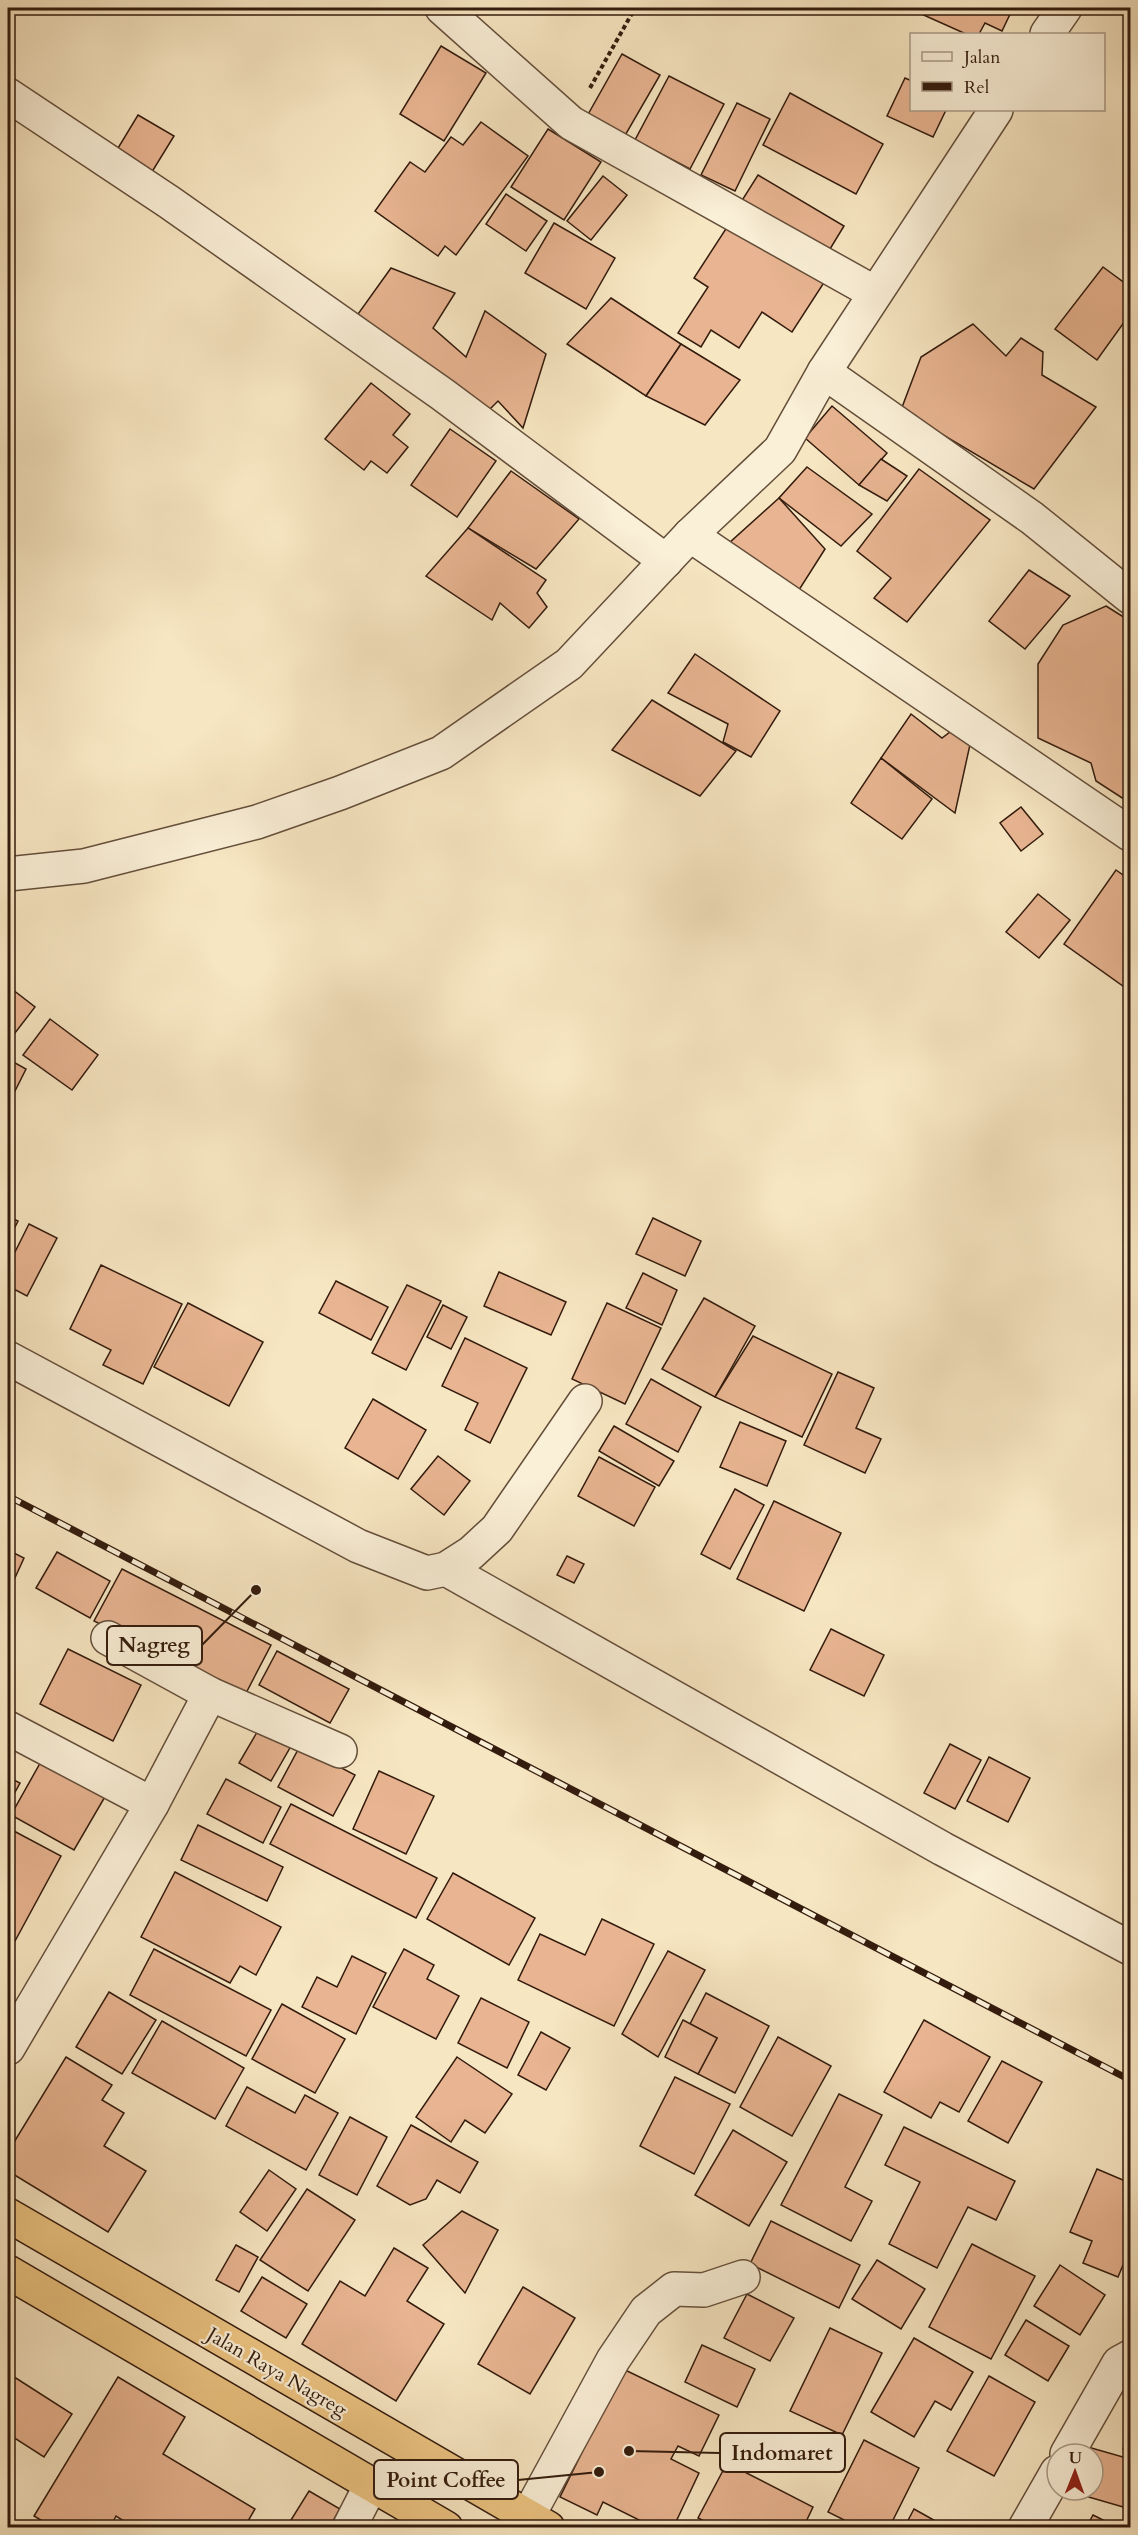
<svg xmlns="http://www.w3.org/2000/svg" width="1138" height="2535" viewBox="0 0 1138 2535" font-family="Cardo,serif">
  <rect width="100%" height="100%" fill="#f7e6c2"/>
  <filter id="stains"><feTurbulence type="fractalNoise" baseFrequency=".00333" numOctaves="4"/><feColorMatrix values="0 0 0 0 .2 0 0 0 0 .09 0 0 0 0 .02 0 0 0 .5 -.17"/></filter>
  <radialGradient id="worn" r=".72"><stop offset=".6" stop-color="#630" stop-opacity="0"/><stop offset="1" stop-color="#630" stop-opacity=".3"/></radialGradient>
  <g fill="#e8b491" stroke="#331b0d" stroke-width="1.5">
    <polygon points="908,8 1013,8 1002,31 985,23 979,34 966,34"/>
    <polygon points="441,46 486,73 444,141 400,114"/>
    <polygon points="622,54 660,75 623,139 586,118"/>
    <polygon points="669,76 724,104 690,169 635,140"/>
    <polygon points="905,78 912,81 912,110 946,110 933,137 887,116"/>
    <polygon points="790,93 883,144 856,194 763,145"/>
    <polygon points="737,103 770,119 735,191 701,175"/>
    <polygon points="138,115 174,136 147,180 112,158"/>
    <polygon points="481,122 528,156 456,255 445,246 438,256 375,211 410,162 425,172 451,137 463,145"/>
    <polygon points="548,129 601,162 564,220 511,187"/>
    <polygon points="758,175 844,226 827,254 741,202"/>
    <polygon points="603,176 627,195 591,240 567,221"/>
    <polygon points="506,194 547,221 526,251 486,224"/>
    <polygon points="731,221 825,281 792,332 762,312 739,348 711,330 701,347 678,333 708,287 694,278"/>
    <polygon points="554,223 615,258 586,309 525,273"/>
    <polygon points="1103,267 1130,287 1130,314 1097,360 1055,329"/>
    <polygon points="391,268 455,293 433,328 466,357 485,311 546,354 523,428 498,401 486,413 358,314"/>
    <polygon points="611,298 681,344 646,396 567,344"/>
    <polygon points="973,324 1006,356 1021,338 1043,352 1042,375 1096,407 1034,489 901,410 921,357"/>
    <polygon points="681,344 740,380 705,425 646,396"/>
    <polygon points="371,383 410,414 393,435 408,447 387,473 371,461 364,470 325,439"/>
    <polygon points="832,406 887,453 859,485 805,438"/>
    <polygon points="450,429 496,461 457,517 411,485"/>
    <polygon points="881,459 907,476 887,501 859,485"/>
    <polygon points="807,467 872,514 841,546 779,498"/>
    <polygon points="919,469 990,520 907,622 874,598 891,578 857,551"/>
    <polygon points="511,471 579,519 536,569 468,528"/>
    <polygon points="779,498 825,549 799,590 728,544"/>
    <polygon points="468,528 546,580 537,593 547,607 529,628 500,603 492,620 426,576"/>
    <polygon points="1029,570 1070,596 1025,649 989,621"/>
    <polygon points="1106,606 1130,621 1130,803 1096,781 1091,763 1038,738 1038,664 1063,625"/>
    <polygon points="695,654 780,711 751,757 723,742 728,724 668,693"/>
    <polygon points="652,700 736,751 700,796 612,750"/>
    <polygon points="911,714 942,738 954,729 971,740 955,813 881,758"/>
    <polygon points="881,758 932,799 902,839 851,803"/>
    <polygon points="1021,807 1043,834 1021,851 1000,823"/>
    <polygon points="1116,870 1130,880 1130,991 1064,944"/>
    <polygon points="1038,894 1070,920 1039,958 1006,932"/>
    <polygon points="8,986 35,1007 8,1042"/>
    <polygon points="50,1019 98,1055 72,1090 23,1055"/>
    <polygon points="8,1059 26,1069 8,1105"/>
    <polygon points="8,1216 18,1221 8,1241"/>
    <polygon points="653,1218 701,1241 685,1276 636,1254"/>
    <polygon points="29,1224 57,1238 27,1296 8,1286 8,1266"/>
    <polygon points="101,1265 182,1304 143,1384 103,1365 111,1350 70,1329"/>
    <polygon points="499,1272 566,1302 551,1335 484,1306"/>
    <polygon points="643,1273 677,1290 662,1325 626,1308"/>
    <polygon points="336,1281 388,1307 371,1340 319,1313"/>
    <polygon points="407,1285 441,1301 406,1370 372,1353"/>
    <polygon points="704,1298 755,1326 715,1397 662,1369"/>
    <polygon points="188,1303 263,1342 229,1406 154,1367"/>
    <polygon points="607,1303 661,1328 625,1404 572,1379"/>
    <polygon points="443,1305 467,1317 451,1349 427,1337"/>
    <polygon points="753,1336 832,1374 802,1437 715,1397"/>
    <polygon points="465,1338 527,1368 490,1443 465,1430 478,1403 442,1386"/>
    <polygon points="838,1372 874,1388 856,1428 881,1439 865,1473 804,1445"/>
    <polygon points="651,1379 701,1407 678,1452 626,1424"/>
    <polygon points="373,1399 426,1430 398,1479 345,1448"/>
    <polygon points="740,1422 786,1441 767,1486 720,1467"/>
    <polygon points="614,1426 674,1461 659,1486 599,1451"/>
    <polygon points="438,1456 470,1481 444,1515 411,1489"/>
    <polygon points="599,1457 655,1487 634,1526 578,1496"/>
    <polygon points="735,1489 764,1505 730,1569 701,1554"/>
    <polygon points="774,1501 841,1533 804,1611 737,1579"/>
    <polygon points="8,1550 24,1558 8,1593"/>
    <polygon points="57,1552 110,1581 90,1618 36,1588"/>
    <polygon points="567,1556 584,1564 574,1583 557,1575"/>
    <polygon points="122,1569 271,1645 244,1697 94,1621"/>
    <polygon points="831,1629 884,1655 864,1696 810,1670"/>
    <polygon points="68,1649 141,1685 113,1741 40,1704"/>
    <polygon points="277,1651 349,1689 330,1723 259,1685"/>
    <polygon points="263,1722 295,1739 271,1781 239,1763"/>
    <polygon points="950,1744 981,1760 955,1809 924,1793"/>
    <polygon points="300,1746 355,1775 333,1816 278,1787"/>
    <polygon points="989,1757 1030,1778 1008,1822 967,1801"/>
    <polygon points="43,1758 106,1795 74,1850 11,1815"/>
    <polygon points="379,1771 434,1796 406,1854 353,1829"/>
    <polygon points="8,1777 20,1783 8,1805"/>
    <polygon points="226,1779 281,1807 263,1843 207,1814"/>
    <polygon points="291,1804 437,1878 416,1918 270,1844"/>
    <polygon points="198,1825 283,1867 267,1901 181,1860"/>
    <polygon points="12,1830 61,1856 8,1954 8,1838"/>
    <polygon points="175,1872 281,1927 256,1975 240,1966 230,1983 141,1937"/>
    <polygon points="453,1873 535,1918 509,1965 427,1919"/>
    <polygon points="602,1919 654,1944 614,2026 518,1980 540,1934 585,1955"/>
    <polygon points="154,1949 271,2010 246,2056 130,1995"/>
    <polygon points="404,1949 434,1965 427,1979 459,1996 436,2039 373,2007"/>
    <polygon points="668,1951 705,1970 658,2057 622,2034"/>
    <polygon points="352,1956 386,1973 356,2034 302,2007 317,1977 337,1987"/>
    <polygon points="109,1992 156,2020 122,2074 76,2047"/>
    <polygon points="706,1993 769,2026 735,2093 698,2074 717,2038 690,2024"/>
    <polygon points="481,1998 529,2022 507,2068 458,2043"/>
    <polygon points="282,2004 345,2039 315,2093 252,2059"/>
    <polygon points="683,2020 717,2038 698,2074 665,2057"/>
    <polygon points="924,2020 990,2057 959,2112 940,2102 931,2118 884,2092"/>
    <polygon points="162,2021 244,2068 215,2119 132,2073"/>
    <polygon points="541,2032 570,2048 546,2090 518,2075"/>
    <polygon points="778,2037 831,2066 792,2136 740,2107"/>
    <polygon points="66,2057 112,2085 102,2100 124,2113 104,2146 146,2171 108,2232 8,2171 8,2152"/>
    <polygon points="457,2057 512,2094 485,2133 465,2120 451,2142 416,2117"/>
    <polygon points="1002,2061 1042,2082 1008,2143 968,2121"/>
    <polygon points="675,2077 730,2104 694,2174 640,2146"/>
    <polygon points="247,2087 295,2113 305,2095 338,2113 306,2170 226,2126"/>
    <polygon points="839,2094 882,2115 845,2187 872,2201 851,2241 781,2205"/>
    <polygon points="350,2117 387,2137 357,2195 319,2175"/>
    <polygon points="411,2125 478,2162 460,2193 437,2180 426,2199 410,2205 377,2186"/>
    <polygon points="904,2127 1015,2181 996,2220 968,2207 937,2268 889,2244 920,2182 885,2165"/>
    <polygon points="733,2130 787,2162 749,2226 695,2195"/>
    <polygon points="1097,2169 1130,2183 1130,2259 1126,2258 1118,2277 1083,2263 1092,2241 1070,2232"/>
    <polygon points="269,2170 296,2189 267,2231 240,2212"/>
    <polygon points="307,2189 355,2220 308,2291 260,2260"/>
    <polygon points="462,2211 498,2230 465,2293 423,2245"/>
    <polygon points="771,2221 860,2265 839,2308 750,2264"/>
    <polygon points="972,2244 1035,2276 991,2359 929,2327"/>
    <polygon points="236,2245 258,2257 239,2292 216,2280"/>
    <polygon points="394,2248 428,2268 407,2301 444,2324 396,2401 302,2344 340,2281 365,2296"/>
    <polygon points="877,2260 925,2289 901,2329 852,2299"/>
    <polygon points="1060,2265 1105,2295 1080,2335 1034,2306"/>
    <polygon points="262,2277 307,2304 286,2338 241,2311"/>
    <polygon points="523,2287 575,2318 530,2394 478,2364"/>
    <polygon points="747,2294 794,2318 770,2361 724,2338"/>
    <polygon points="1026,2320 1069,2346 1048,2381 1005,2355"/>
    <polygon points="830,2328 882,2353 842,2435 790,2411"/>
    <polygon points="914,2338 973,2372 951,2410 935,2401 914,2437 871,2412"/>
    <polygon points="702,2345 755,2369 737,2407 685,2382"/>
    <polygon points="623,2369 719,2415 699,2456 678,2446 671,2459 699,2473 673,2528 655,2528 603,2502 597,2515 560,2497"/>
    <polygon points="8,2373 72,2414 44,2457 10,2435 8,2439"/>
    <polygon points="989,2376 1035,2402 994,2476 947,2451"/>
    <polygon points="118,2377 185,2417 163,2454 255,2509 244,2528 135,2528 116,2516 110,2528 54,2528 34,2516"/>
    <polygon points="1130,2422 1130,2451 1123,2449"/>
    <polygon points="864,2440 919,2468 889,2528 860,2528 828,2512"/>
    <polygon points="1081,2445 1130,2459 1130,2509 1068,2491 1093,2490 1093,2454 1078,2454"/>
    <polygon points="727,2463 813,2507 803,2528 718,2528 698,2518"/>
    <polygon points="309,2491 340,2509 329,2528 286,2528"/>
    <polygon points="914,2509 948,2528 904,2528"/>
    <polygon points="1093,2515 1119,2528 1086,2528"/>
  </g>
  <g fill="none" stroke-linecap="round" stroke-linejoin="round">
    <defs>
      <g id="street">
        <polyline points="442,8 571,123 875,293"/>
        <polyline points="1047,34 1065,8"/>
        <polyline points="8,95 169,202 442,394 666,561"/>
        <polyline points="824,372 1032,518 1130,597"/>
        <polyline points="690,535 1130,834"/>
        <polyline points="8,874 84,866 257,822 340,793 441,753 569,664 690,535 780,450 824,372 996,110"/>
        <polyline points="8,1358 358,1546 427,1573 446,1569 471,1553 497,1529 585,1401"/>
        <polyline points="446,1569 943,1849 1130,1948"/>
        <polyline points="108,1638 210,1694 340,1751"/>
        <polyline points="8,1728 152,1804"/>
        <polyline points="8,2048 152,1804 210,1694"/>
        <polyline points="1067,2454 1119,2363 1130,2357"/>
        <polyline points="528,2516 613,2360 646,2311 674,2289 704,2290 743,2277"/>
        <polyline points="349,2528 372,2483"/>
        <polyline points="1025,2528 1057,2472"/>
      </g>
      <g id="highway">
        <polyline points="8,2215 548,2528"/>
        <polyline points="8,2272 446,2528"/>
      </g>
    </defs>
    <use href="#street" stroke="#644e3a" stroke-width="36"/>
    <use href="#highway" stroke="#331b0d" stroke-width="36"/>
    <polyline stroke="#331b0d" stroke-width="4" stroke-dasharray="4.5 3" stroke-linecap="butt" points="590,88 635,8"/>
    <use href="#street" stroke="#faefd7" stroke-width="33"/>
    <use href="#highway" stroke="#ecc381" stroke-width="33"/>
    <defs>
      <polyline id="rail" points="8,1496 1130,2080"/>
    </defs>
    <use href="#rail" stroke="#331b0d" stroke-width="7"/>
    <use href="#rail" stroke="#faefd7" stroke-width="4.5" stroke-dasharray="14" stroke-linecap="butt"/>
  </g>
  <g text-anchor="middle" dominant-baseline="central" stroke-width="4.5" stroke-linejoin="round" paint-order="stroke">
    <g font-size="20" fill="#331b0d" stroke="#faefd7">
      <text transform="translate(277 2372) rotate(30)">Jalan Raya Nagreg</text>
    </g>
  </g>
  <path fill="none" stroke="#331b0d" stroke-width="2" d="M256 1590L202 1645M629 2451L720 2453M599 2472L518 2480"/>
  <g fill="#331b0d" stroke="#faefd7" stroke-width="2">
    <circle cx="256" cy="1590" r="6"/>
    <circle cx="629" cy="2451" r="6"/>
    <circle cx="599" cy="2472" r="6"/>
  </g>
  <g fill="#faefd7" stroke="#331b0d" stroke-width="2">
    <rect x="107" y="1626" width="95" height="39" rx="6"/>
    <rect x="720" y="2433" width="125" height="39" rx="6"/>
    <rect x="374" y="2460" width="144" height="39" rx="6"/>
  </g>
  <g font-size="21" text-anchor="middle" font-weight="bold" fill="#331b0d">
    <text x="154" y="1652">Nagreg</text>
    <text x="782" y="2460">Indomaret</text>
    <text x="446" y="2487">Point Coffee</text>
  </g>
  <rect width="1138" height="2535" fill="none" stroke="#f7e6c2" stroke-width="30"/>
  <rect x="9" y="9" width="1120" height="2517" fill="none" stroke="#331b0d" stroke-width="3"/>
  <rect x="15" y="15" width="1108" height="2505" fill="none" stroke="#331b0d" stroke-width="1.5"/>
  <rect x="910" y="33" width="195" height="78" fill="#faefd7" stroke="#aa9a86" stroke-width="1.5"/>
  <rect x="922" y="52" width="30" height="9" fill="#faefd7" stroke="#aa9a86" stroke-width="1.5"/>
  <text x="964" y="63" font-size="18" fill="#331b0d">Jalan</text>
  <rect x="922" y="82" width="30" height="9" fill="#331b0d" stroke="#aa9a86" stroke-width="1.5"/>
  <text x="964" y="93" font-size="18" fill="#331b0d">Rel</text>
  <g transform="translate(1075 2472) rotate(1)"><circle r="28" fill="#faefd7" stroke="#aa9a86" stroke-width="1.5"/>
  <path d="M0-4.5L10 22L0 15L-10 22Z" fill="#8f2418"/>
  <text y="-9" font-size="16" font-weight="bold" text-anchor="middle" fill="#331b0d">U</text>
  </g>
  <rect width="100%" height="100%" filter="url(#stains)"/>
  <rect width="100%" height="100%" fill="url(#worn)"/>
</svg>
